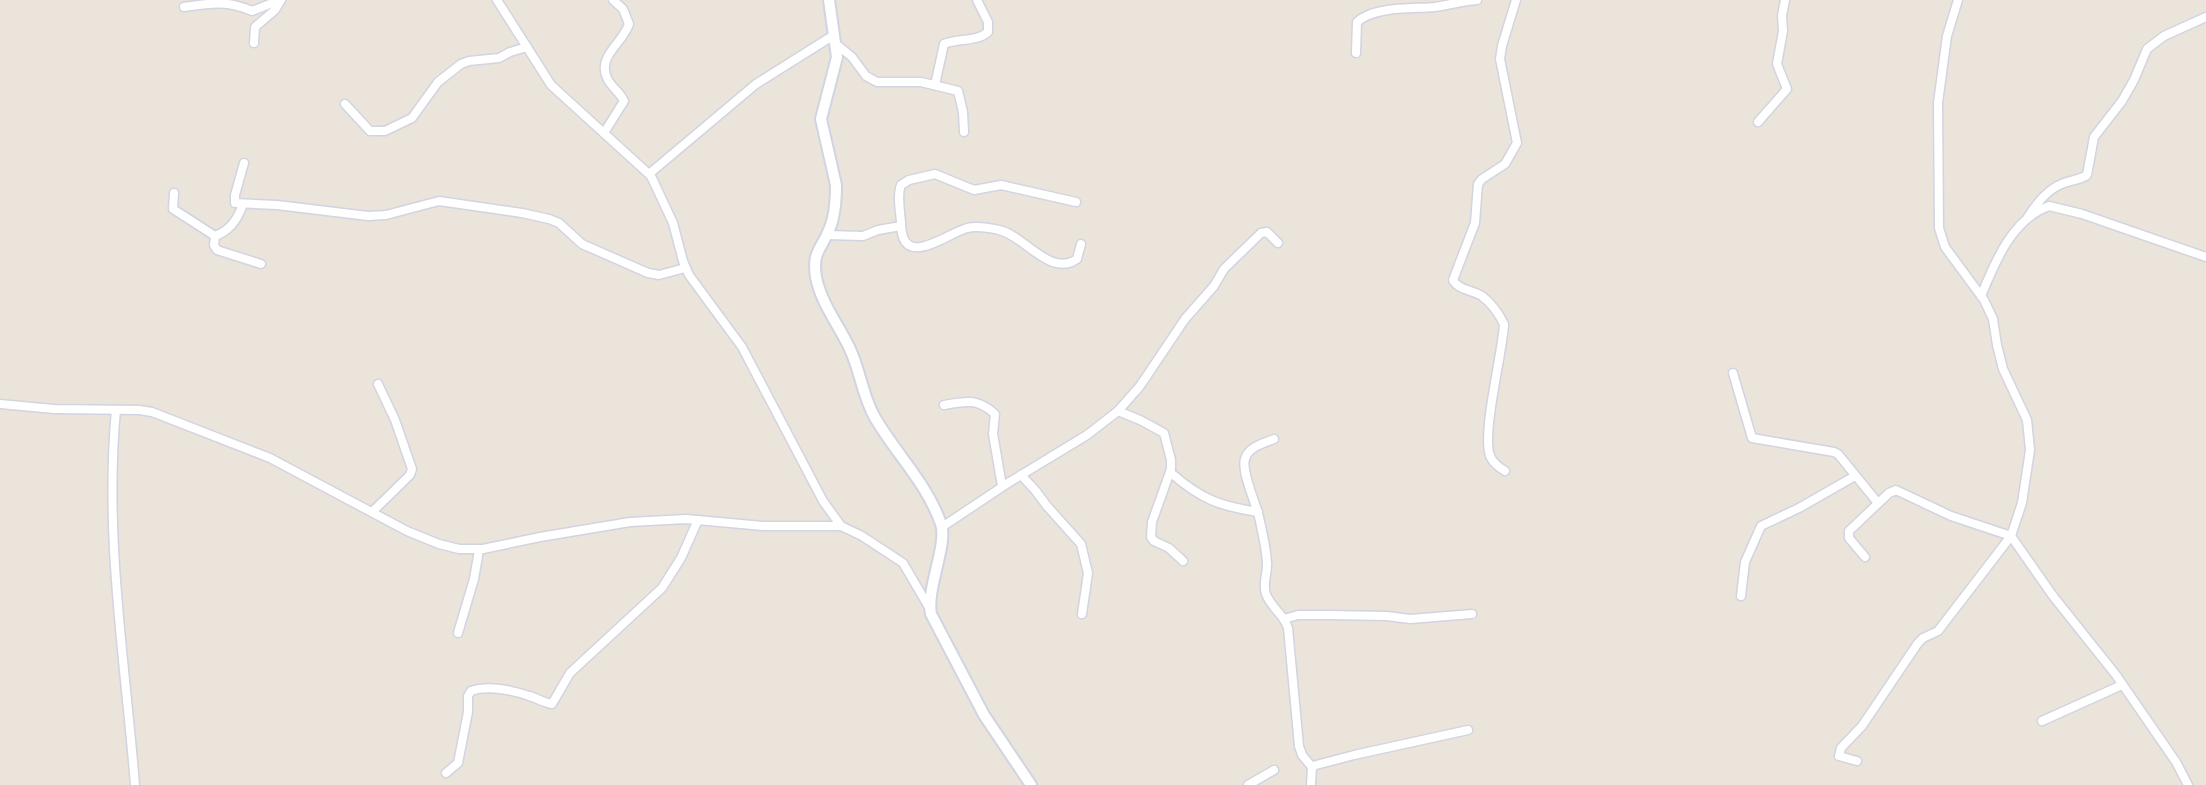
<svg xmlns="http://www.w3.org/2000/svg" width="2206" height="785" viewBox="0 0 2206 785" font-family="'Source Sans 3',sans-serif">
  <rect width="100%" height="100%" fill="#eae4db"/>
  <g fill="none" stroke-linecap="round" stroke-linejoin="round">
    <defs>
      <g id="minor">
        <polyline points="497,0 551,85 651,176 673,223 683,261 689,275 742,347 823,501 841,526"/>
        <path d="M184 7C211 3 227 0 252 11L280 0"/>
        <polyline points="254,43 255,27 275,10 281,0"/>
        <polyline points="836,44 852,57 866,76 877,82 921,82 958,91 963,112 964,132"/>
        <path d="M1356 53 1357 22C1375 6 1412 9 1435 7 1449 5 1462 1 1477 0"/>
        <path d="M935 85 944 44C957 38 977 42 988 32V22L977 0"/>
        <polyline points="345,104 370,131 385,131 412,118 438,82 461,64 469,61 499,58 510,52 527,47"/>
        <polyline points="1758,122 1787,89 1777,64 1783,31 1782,16 1785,0"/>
        <path d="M604 133 624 101C620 92 611 87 607 78 597 56 623 43 629 24L623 9 613 0"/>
        <polyline points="244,163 235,195 235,203 277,205 368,216 386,215 439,201 522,213 549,219 559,223 582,244 648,273 659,275 685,268"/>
        <polyline points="649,174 756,84 834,35"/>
        <path d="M174 193 173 209 215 236C230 231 238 219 243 204"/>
        <path d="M1076 202 1001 185 974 190 935 174 909 180 901 185C897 195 900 211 901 222 901 271 944 235 967 228 976 226 990 228 999 230 1024 235 1050 278 1077 259L1081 244"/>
        <path d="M2028 217C2036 204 2049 188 2064 183 2073 180 2079 180 2087 175L2094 137 2122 101 2134 80 2147 49 2164 36 2206 17"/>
        <polyline points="827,235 863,236 878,230 901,226"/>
        <polyline points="215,236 214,245 217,250 261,264"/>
        <path d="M1981 296C1995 262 2012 219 2049 206L2082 214 2206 257"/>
        <polyline points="1733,373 1752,438 1834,452 1838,454 1878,503"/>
        <polyline points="0,404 54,409 139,410 152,412 270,458 407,531 439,544 459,549 483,549 540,537 630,522 686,519 763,526 841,526 862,536 903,563 930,609"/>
        <path d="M944 405C967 401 977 398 995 414L993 434 1002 486"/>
        <path d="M116 410C104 536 125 660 135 785"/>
        <polyline points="1118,411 1140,420 1164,433 1171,460 1171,469 1152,522 1151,537 1154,541 1169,548 1183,561"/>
        <path d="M1274 439C1264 443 1248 447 1245 459 1241 472 1256 503 1259 517 1262 531 1266 547 1267 562 1268 573 1262 583 1266 594 1271 608 1284 614 1288 628L1299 746 1302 755 1312 767"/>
        <path d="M1505 471C1500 468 1494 464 1491 458 1480 438 1503 352 1504 324 1499 314 1491 303 1482 296 1473 290 1458 290 1453 280L1475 223 1478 184 1482 179 1505 164 1517 143 1500 59 1502 46 1516 0"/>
        <path d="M1171 473C1201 499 1219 506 1258 512"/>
        <polyline points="1021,475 1035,490 1047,506 1081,544 1088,573 1082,614"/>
        <polyline points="372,512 410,475 412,469 395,420 378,384"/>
        <polyline points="942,527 1008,483 1087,435 1118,411 1140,386 1185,319 1214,286 1224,269 1261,233 1267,232 1278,243"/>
        <polyline points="1865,557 1849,538 1849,531 1889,493 1896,490 1951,516 2011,536 2053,596 2116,675 2176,762 2188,785"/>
        <polyline points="1741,596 1745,562 1761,526 1799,508 1855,476"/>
        <polyline points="1284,619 1298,615 1329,615 1387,616 1410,619 1472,614"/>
        <polyline points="458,633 474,579 479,550"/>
        <polyline points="2042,721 2122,685"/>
        <polyline points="1857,761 1839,756 1841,748 1862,726 1918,643 1923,638 1938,631 2011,536 2022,503 2030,450 2027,420 2003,369 1997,345 1993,319 1984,300 1945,247 1939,228 1938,103 1947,36 1958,0"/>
        <path d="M446 773 458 763 468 712V696L471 691C488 685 512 690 529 696 537 698 544 703 552 704L570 673 662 588 681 558 698 520"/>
        <polyline points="1248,785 1274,770"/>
        <polyline points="1311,785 1312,767 1316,765 1354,755 1468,730"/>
      </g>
      <path id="tertiary" d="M829 0 837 57 821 119 836 185C836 200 835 217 829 230 821 250 812 252 816 277 821 303 838 324 849 347 860 369 862 394 874 416 895 453 927 483 941 524 948 544 926 589 931 614L984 715 1031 785"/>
    </defs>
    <use href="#minor" stroke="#d1d4e1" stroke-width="11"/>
    <use href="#tertiary" stroke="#d1d4e1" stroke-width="14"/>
    <use href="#minor" stroke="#fff" stroke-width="8"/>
    <use href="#tertiary" stroke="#fff" stroke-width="10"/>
  </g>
</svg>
